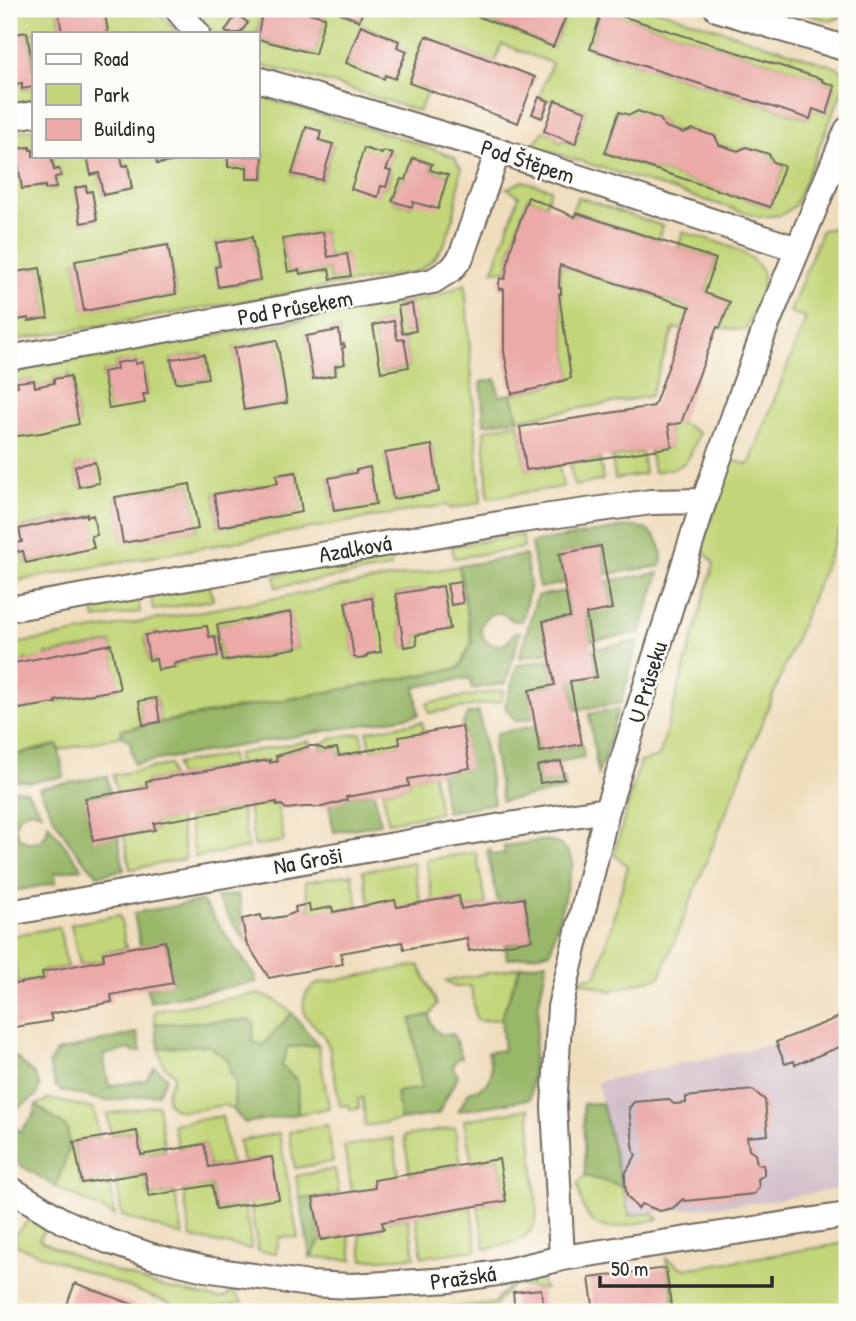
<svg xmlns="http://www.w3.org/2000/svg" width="856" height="1321" viewBox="0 0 856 1321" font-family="'Patrick Hand',sans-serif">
  <rect width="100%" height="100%" fill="#fdfcf7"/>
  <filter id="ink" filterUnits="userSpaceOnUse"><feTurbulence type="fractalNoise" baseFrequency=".0143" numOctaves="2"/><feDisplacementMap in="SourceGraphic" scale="14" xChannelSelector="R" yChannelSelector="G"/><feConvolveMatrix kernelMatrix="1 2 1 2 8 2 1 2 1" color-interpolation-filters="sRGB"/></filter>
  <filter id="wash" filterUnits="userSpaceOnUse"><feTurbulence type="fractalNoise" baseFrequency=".00686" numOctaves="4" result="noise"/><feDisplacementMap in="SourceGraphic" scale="28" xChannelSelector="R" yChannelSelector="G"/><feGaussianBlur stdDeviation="1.57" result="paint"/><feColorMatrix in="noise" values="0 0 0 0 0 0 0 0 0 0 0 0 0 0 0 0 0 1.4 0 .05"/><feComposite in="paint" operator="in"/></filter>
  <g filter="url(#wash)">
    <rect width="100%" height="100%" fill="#f0ddbe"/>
    <polygon fill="#d1bdc9" points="847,1014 847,1187 768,1201 629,1215 597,1082 774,1044"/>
    <g fill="#c2d679" stroke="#768052" stroke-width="2" fill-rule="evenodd">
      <polygon points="9,9 58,9 62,33 33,33 33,70 27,32 9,35"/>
      <polygon points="104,9 155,9 178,33 105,33 108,30"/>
      <polygon points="192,9 263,9 257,33 240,33 248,23 237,15 225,31 227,33 215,33"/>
      <path d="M292 9H341L340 13 359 21 364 9H459L553 47 569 9H655L839 68 844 74 846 82 795 205 782 215 759 217 532 146 544 131 557 136 556 141 561 142 563 140 575 144 586 111 539 97 552 63 502 44 495 62 426 37 409 82 428 90 419 111 331 83 257 64V39L315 54 325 17ZM602 10 822 79V81L835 86 827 113 813 109 809 119 590 49ZM361 25 399 40 397 47 407 51 395 79 385 75 384 78 346 63ZM619 112 630 115 638 112 660 119 665 127 684 133 714 136 719 145 738 151 746 147 769 154 773 162 784 166 770 207 606 153Z"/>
      <polygon points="788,9 847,9 847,14 831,21"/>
      <polygon points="21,83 23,89 33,87 33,100 9,104 9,85"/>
      <path d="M257 96 405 139 454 157 461 169C456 204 453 256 415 272L9 341V304L12 320 29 318 30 321 48 318 40 268 9 273V133L33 129V150H30L29 147 18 149 16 154 22 189 45 186 46 189 56 188 55 177 61 176 59 169 54 170 51 156H87L91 174 99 173 103 195 132 189 128 165 123 166 121 156H156L157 164 184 160V157L228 156V167H247V179H262L263 153H258ZM306 127 319 140 333 145 322 180 292 174ZM383 151 393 154 386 170 391 172 386 187 381 186 377 197ZM413 158 432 164 430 170 448 175 413 202 411 207 392 201 401 179 406 180ZM86 187 87 192H92L97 220 81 223 75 189ZM323 232 328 257 346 254 350 275 331 279 329 269 300 274 299 270 288 271 282 239ZM252 237 260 280 219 287 215 267 220 266 216 243ZM168 245 176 294 84 310 75 261Z"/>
      <polygon points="523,181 551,189 546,205 528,197 511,248 507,270 493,271 519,196 507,188"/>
      <polygon points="578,197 662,226 658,240 577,213 575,217 570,215"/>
      <polygon points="847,216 847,511 660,977 611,991 578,980 597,975 628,866 614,855 640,762 659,757 714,563 701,548 732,460 749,465 806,318 790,312 822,230 843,227"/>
      <path d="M683 232C707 240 768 250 763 284 761 300 751 316 745 330L720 328 729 302 705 293 716 259 678 247Z"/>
      <polygon points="560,265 690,307 682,330 674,328 650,396 518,419 512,394 544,387 571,378 559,294 561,294 561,289 559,288"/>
      <path d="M465 284 481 502 451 509 447 505 402 512 9 582V437L79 424 69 372 68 376 55 379 54 377V383L35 387 33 380 17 382 18 386 9 387V371L435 297ZM411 304 416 331 403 333 398 306ZM394 321 397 338 398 340 404 339 409 367 381 372 373 325ZM339 330C342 349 334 358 336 375L313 379 306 336ZM277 340 287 403 245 410 234 348ZM203 354 208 378 176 383 171 359ZM135 361V364L143 363 148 393 109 409 103 372 117 369 116 363ZM432 446 439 492 393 499 385 454ZM95 463 98 483 79 487 75 466ZM370 468 376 503 334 511 329 478ZM296 472 302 512 219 527 214 494 278 483 277 475ZM190 484 198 529 123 542 115 497ZM92 515 96 535 91 536 74 553 26 563 23 551H17L16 543 22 542 19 529 68 517Z"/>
      <polygon points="519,423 526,470 559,465 563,487 488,498 484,430"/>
      <path d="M681 423 699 433C686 466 689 466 654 472L649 450 671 447 668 425Z"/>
      <polygon points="642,452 645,474 615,479 612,457"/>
      <polygon points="600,459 603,480 574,486 570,463"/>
      <polygon points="522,535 524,548 454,558 452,546"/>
      <polygon points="389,556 391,568 276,587 275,575"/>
      <path d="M459 566 472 642 459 668 160 722 156 698 139 701 143 725 121 730 122 736 59 750 57 745 9 756V713L13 710 119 689 111 643 47 655 46 652 47 657 26 661 25 658V661L9 664V645ZM442 586 450 629 416 635 417 645 404 647 396 594ZM372 598 380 652 358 659 354 656 345 603ZM290 612 297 648 223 661 217 625ZM157 633V635L214 636 218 655 174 664V667L156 659 149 660 145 636Z"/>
      <polygon points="210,586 213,600 153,610 151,596"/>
      <polygon points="138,598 140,612 95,619 93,605"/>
      <polygon points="504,690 501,701 429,713 427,703"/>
      <polygon points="422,722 424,733 400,744 371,750 367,731"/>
      <polygon points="361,733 364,751 339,756 337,748 325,750 321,748 321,745 332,738"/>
      <polygon points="309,741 310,746 276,756 277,761 270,763 269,760 238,765 237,754"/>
      <polygon points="231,755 233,766 178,776 176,764"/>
      <polygon points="169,765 171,777 146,781 147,788 117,793 113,775"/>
      <polygon points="433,774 440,813 388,822 383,791 409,786 408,779"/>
      <polygon points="277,802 284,841 255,846 248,807"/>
      <polygon points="241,808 248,848 195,857 188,817"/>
      <polygon points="179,818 186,859 130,869 124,835 155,830 154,823"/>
      <polygon points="476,852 486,905 461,909 433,901 426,860"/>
      <polygon points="413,862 421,903 397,907 370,905 363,871"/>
      <polygon points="352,874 358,907 333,912 310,911 305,882"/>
      <polygon points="120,915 126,948 103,953 104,960 80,964 71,924"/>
      <polygon points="59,927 67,967 42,971 43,979 18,983 10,936"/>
      <path d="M419 965 437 1004 430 1015 411 1019 422 1089 397 1093 401 1120 365 1126 363 1098 358 1099 359 1108 351 1110 349 1105 340 1106 329 1046 322 1033 305 1016C301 1001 305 989 320 983Z"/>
      <polygon points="520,967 501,1019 480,1021 476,1018 471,986 455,987 446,981"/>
      <polygon points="256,994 274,999 292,1013 262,1046 252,1041 254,1023 249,1020 155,1024 154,1011"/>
      <path d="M208 1045 228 1060 230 1073 235 1079 234 1111 225 1105C210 1106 167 1122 167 1095 167 1087 174 1082 174 1074L163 1065 159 1048Z"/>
      <polygon points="318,1045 329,1108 298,1114 297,1080 281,1066 288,1047"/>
      <polygon points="50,1099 94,1109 99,1137 74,1142 81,1183 109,1179 115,1216 56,1187 69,1148 67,1128 36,1105"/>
      <polygon points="158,1105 165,1150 141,1155 137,1131 111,1135 107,1114"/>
      <path d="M529 1109 537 1211C535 1241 510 1245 485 1249L478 1206 506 1200 499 1159 472 1163 464 1120Z"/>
      <polygon points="222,1116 231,1164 209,1167 204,1144 178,1148 173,1124"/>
      <polygon points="327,1125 333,1162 295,1168 289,1132"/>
      <polygon points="455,1128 461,1165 410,1174 404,1136"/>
      <polygon points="279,1133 298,1238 279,1237 276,1253 258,1251 250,1203 272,1157 243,1162 239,1141"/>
      <polygon points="393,1138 399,1176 375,1188 352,1192 344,1146"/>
      <polygon points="335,1169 339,1194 313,1198 300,1198 296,1176"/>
      <polygon points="145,1173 149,1196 175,1192 183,1236 122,1216 116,1178"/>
      <path d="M585 1176 622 1186 629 1215 653 1213 659 1219C612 1227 586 1245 578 1183Z"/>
      <polygon points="212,1185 216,1209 244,1204 252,1249 191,1238 183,1190"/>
      <polygon points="471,1207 477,1250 422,1257 416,1216"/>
      <polygon points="408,1218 415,1257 363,1260 359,1234 383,1229 382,1222"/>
      <polygon points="30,1219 43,1224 44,1230 39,1240 85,1261 162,1287 219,1299 226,1297 232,1291 243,1302 198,1310 179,1307 15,1245 15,1234"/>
      <polygon points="348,1235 353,1260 311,1257 321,1240"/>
      <polygon points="847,1243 847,1312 675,1312 666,1258 685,1269"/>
      <polygon points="536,1280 543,1283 545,1289 513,1285 494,1307 445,1312 407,1312 494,1303 512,1282"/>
    </g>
    <g fill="#99b769" stroke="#62714a" stroke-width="2">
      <polygon points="496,379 499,396 512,394 518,419 484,424 481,382"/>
      <path d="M626 527C651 524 665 541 661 566L606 574 601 546 560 554 564 583 539 588 531 543Z"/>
      <path d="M525 555 530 585 522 621H512C502 609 489 611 481 625 480 641 492 649 507 643L514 633 520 632 506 683 472 689 470 678 415 687 419 715 134 764 130 742 122 736 121 730 459 668 472 642 459 566Z"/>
      <polygon points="659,573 640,633 590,641 586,614 612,608 607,581"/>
      <polygon points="566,591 570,617 544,622 549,652 519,658 537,596"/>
      <polygon points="638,641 621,703 576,710 570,681 597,677 592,649"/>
      <polygon points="550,659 555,685 529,690 534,718 515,721 505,707 517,665"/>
      <polygon points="618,709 604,760 598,774 589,714"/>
      <polygon points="479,712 494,803 446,812 440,773 469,768 462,726 467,714"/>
      <polygon points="535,726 540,752 582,744 584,757 537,766 540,783 564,779 566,790 502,801 493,747 497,733"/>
      <polygon points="58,745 64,777 31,782 9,780 9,756"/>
      <path d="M107 776 110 794 86 799 93 840 118 836 124 870 98 875C70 849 55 821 39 788Z"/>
      <path d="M9 789 27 791 42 814C34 808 25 810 18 817L15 829 20 839 31 843C42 842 48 836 48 824L82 868 55 873 56 883 9 892Z"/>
      <polygon points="374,792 380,824 334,832 329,805 334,802 346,800 346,797"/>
      <path d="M547 840C561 844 570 849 573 863L550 952 507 959 505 945 531 939 524 898 498 903 487 851 490 849 492 855 505 853 504 846Z"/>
      <polygon points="238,894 246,942 216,898"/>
      <polygon points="202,901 255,976 256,982 150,1002 147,988 173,982 165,942 140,946 134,913"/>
      <path d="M547 962 539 1003 530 1099 458 1111 469 1092C495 1085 493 1076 488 1052L504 1050 501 1019 520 967Z"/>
      <polygon points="292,1013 318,1045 288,1047 281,1066 297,1080 298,1114 245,1123 234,1111 235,1079 230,1073 228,1060 208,1045 159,1048 155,1024 249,1020 254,1023 252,1041 262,1046"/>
      <path d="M430 1015C431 1029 438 1037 453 1034L462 1057C453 1060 450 1068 458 1075L438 1114 401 1120 396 1092 422 1088 411 1019Z"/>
      <polygon points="137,1033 141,1051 132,1052 131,1049 103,1055 109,1086 146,1080 155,1067 167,1077 158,1094 108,1101 62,1091 55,1086 49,1064 56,1052"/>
      <polygon points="15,1056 35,1075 40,1086 36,1096 9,1114 9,1057"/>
      <polygon points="602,1103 622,1186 585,1176 583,1104"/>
      <polygon points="36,1105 67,1128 69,1148 56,1187 9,1158 9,1121 20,1132 35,1113"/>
      <polygon points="300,1198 313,1198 321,1240 310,1257"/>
    </g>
    <g id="blocks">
      <g fill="#ebaaa7">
        <polygon points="58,9 104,9 108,31 105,33 62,33"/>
        <polygon points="263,9 292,9 325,17 315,54 257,39"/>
        <polygon points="341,9 364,9 359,21 340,13"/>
        <polygon points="460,9 569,9 553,47"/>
        <polygon points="602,10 822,79 822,81 835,86 827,114 813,109 810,119 590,49"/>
        <polygon points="237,14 248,23 240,33 227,33 225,31"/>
        <polygon points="361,25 399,41 397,47 407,51 395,79 385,75 384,79 346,63"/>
        <polygon points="27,32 33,70 33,87 22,89 22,83 9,85 9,35"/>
        <polygon points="426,36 535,77 518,123 409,83"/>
        <polygon points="539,97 549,101 542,118 532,114"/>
        <polygon points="555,100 586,111 575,144 544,131"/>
        <polygon points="638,111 660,119 665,127 684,133 692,129 715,136 719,145 738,151 746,147 769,154 773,162 784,166 770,207 605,153 619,112 630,115"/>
        <polygon points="306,127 321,131 319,140 333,144 322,180 292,174"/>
        <polygon points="30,147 30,150 33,150 33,156 51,156 54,170 59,169 61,176 55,177 56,188 45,189 45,186 22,189 16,153 18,153 17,149"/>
        <polygon points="364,148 382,154 383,151 393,154 386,170 391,171 386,187 381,186 378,197 351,189"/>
        <polygon points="257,153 263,153 262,179 247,179 247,167 228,167 228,156 257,156"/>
        <polygon points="87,156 121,156 123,166 128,165 132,189 103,195 99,173 91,175"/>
        <polygon points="156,156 184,156 185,160 157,164"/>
        <polygon points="413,158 432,164 430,170 448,175 438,209 413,202 412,207 392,201 401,179 406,180"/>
        <polygon points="86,186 87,192 92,191 97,220 81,223 75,188"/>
        <polygon points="528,197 575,217 577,213 716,259 705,293 730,302 720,328 717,327 681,423 668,425 672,447 526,470 520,427 654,406 690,307 560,265 559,288 561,288 561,294 559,294 571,378 543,387 512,394 504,352 504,289 499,289 499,283 500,278 505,279 511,248"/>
        <polygon points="323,232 328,257 347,254 351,276 331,279 329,269 300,274 299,270 288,272 282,239"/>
        <polygon points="252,237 260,280 218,287 215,267 220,266 216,243"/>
        <polygon points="168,245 176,294 84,311 75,261"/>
        <polygon points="40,268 48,318 29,321 29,318 12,321 9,304 9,273"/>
        <polygon points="412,304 416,331 402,333 398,306"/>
        <polygon points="394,321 397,338 398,340 404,339 409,367 381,372 373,325"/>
        <polygon points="339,330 341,345 344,344 345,347 342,348 345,364 335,366 336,375 313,379 306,336"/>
        <polygon points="277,340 287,403 244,410 234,348"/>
        <polygon points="204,354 208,378 176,383 171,359"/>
        <polygon points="135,360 135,364 143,362 148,394 143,394 145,403 109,409 103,372 117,369 116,363"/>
        <polygon points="70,376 79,424 41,433 9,437 9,387 18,386 17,382 34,380 35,387 54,383 54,379"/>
        <polygon points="432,445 439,492 393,499 385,453"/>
        <polygon points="95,462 99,483 79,487 75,466"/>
        <polygon points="370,467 376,504 334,511 329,478 356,473 356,470"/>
        <polygon points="296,472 302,512 219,527 214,494 278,483 276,475"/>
        <polygon points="190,484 198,529 123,543 115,497"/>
        <polygon points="87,514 87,517 93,515 97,535 91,536 94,548 26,563 23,551 17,552 16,543 22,542 19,529"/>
        <polygon points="601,546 612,609 586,614 597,677 570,681 582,744 540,752 529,690 555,685 543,621 570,617 559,554"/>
        <polygon points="460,582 463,603 451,605 447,584"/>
        <polygon points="443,586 450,629 416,635 417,645 404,647 396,594"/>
        <polygon points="372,598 381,652 368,654 365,658 358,659 354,657 345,602"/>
        <polygon points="291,612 297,648 223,661 217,625"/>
        <polygon points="207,626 209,637 215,636 218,656 184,661 174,664 175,667 158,670 156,659 149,660 145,635"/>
        <polygon points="111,644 120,689 55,701 56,703 13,710 9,713 9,664"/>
        <polygon points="156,698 160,722 143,725 139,701"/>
        <polygon points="462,726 470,768 408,779 409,786 346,797 347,800 322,807 305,807 286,809 282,805 277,806 277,802 154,823 155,830 93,841 85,798 147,788 146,781 270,760 270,763 277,761 276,756 310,746 316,746 325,750 337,748 339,756 400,744 399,737"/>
        <polygon points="561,761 564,779 540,783 537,766"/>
        <polygon points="459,896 461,909 524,898 532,940 469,951 467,938 404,949 402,942 341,953 343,964 269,978 246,942 242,919 261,915 262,920 286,916 296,912 295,907 309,904 310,911 332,907 333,912 395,900 397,907"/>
        <polygon points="165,941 173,983 111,995 112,1002 50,1014 52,1021 9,1028 9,985 43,979 42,972 104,960 103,953"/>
        <polygon points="847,1014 847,1044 795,1065 794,1061 785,1064 776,1042"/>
        <polygon points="753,1090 765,1100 768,1135 747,1137 749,1150 755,1154 757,1164 763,1165 764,1169 764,1175 758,1179 759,1187 754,1194 685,1201 683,1199 673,1208 660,1211 641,1204 638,1209 627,1196 625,1184 625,1174 636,1155 634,1152 629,1108 634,1102 668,1099 674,1104 686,1103 686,1097"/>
        <polygon points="137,1131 141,1155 204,1144 209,1167 272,1157 279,1199 216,1209 212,1185 149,1196 145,1173 82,1183 74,1142"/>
        <polygon points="499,1159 506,1201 382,1222 384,1229 321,1240 313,1198 375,1188 374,1180"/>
        <polygon points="666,1268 672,1312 594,1312 589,1278"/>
        <polygon points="75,1283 153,1312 64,1312"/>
        <polygon points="541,1289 544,1312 515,1312 513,1292"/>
      </g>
    </g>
  </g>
  <g filter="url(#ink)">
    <use href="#blocks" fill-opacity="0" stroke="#70695e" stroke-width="2"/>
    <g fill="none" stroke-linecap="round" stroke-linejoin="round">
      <defs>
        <g id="minor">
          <polyline points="177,9 197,33"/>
          <polyline points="717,9 847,49"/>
          <polyline points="257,79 498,151 797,249"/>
          <polyline points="9,118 33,114"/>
          <polyline points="9,358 433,281 452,269 461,257 498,151"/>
          <polyline points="9,609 522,520 651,502 704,501"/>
          <polyline points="9,913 502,826 607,810"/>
          <polyline points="9,1188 61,1220 108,1241 155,1257 205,1269 309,1284 352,1286 450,1280 498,1273 562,1258 847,1215"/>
          <polyline points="562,1258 554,1106 560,1007 607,810 704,501 739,401 765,329 847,130"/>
        </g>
      </defs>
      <use href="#minor" stroke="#70695e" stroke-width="28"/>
      <use href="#minor" stroke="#fff" stroke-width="24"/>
    </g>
  </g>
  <g text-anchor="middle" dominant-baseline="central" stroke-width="5" stroke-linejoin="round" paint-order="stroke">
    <g font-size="23" fill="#2b2b2b" stroke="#fdfcf7">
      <text transform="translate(528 161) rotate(18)">Pod Štěpem</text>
      <text transform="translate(295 307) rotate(-10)">Pod Průsekem</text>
      <text transform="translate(355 548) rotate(-10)">Azalková</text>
      <text transform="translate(647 682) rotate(-73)">U Průseku</text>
      <text transform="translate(308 860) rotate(-10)">Na Groši</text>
      <text transform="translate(463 1277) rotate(-8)">Pražská</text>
    </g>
  </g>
  <rect width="856" height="1321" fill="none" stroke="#fdfcf7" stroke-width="35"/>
  <rect x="32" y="32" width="228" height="126" fill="#fdfcf7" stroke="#a9a8a5" stroke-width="2"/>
  <rect x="46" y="54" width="35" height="10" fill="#ffffff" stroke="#a9a8a5" stroke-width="2"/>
  <text x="94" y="66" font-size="21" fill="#2b2b2b">Road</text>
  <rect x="46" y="84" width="35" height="21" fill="#c2d679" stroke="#a9a8a5" stroke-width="2"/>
  <text x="94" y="102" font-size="21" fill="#2b2b2b">Park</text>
  <rect x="46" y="119" width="35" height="21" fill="#ebaaa7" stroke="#a9a8a5" stroke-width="2"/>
  <text x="94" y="136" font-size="21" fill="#2b2b2b">Building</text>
  <path d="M600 1276v10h172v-10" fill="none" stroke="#2b2b2b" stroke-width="3.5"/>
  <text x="611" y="1276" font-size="21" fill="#2b2b2b" stroke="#fdfcf7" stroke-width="5" paint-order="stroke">50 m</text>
</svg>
